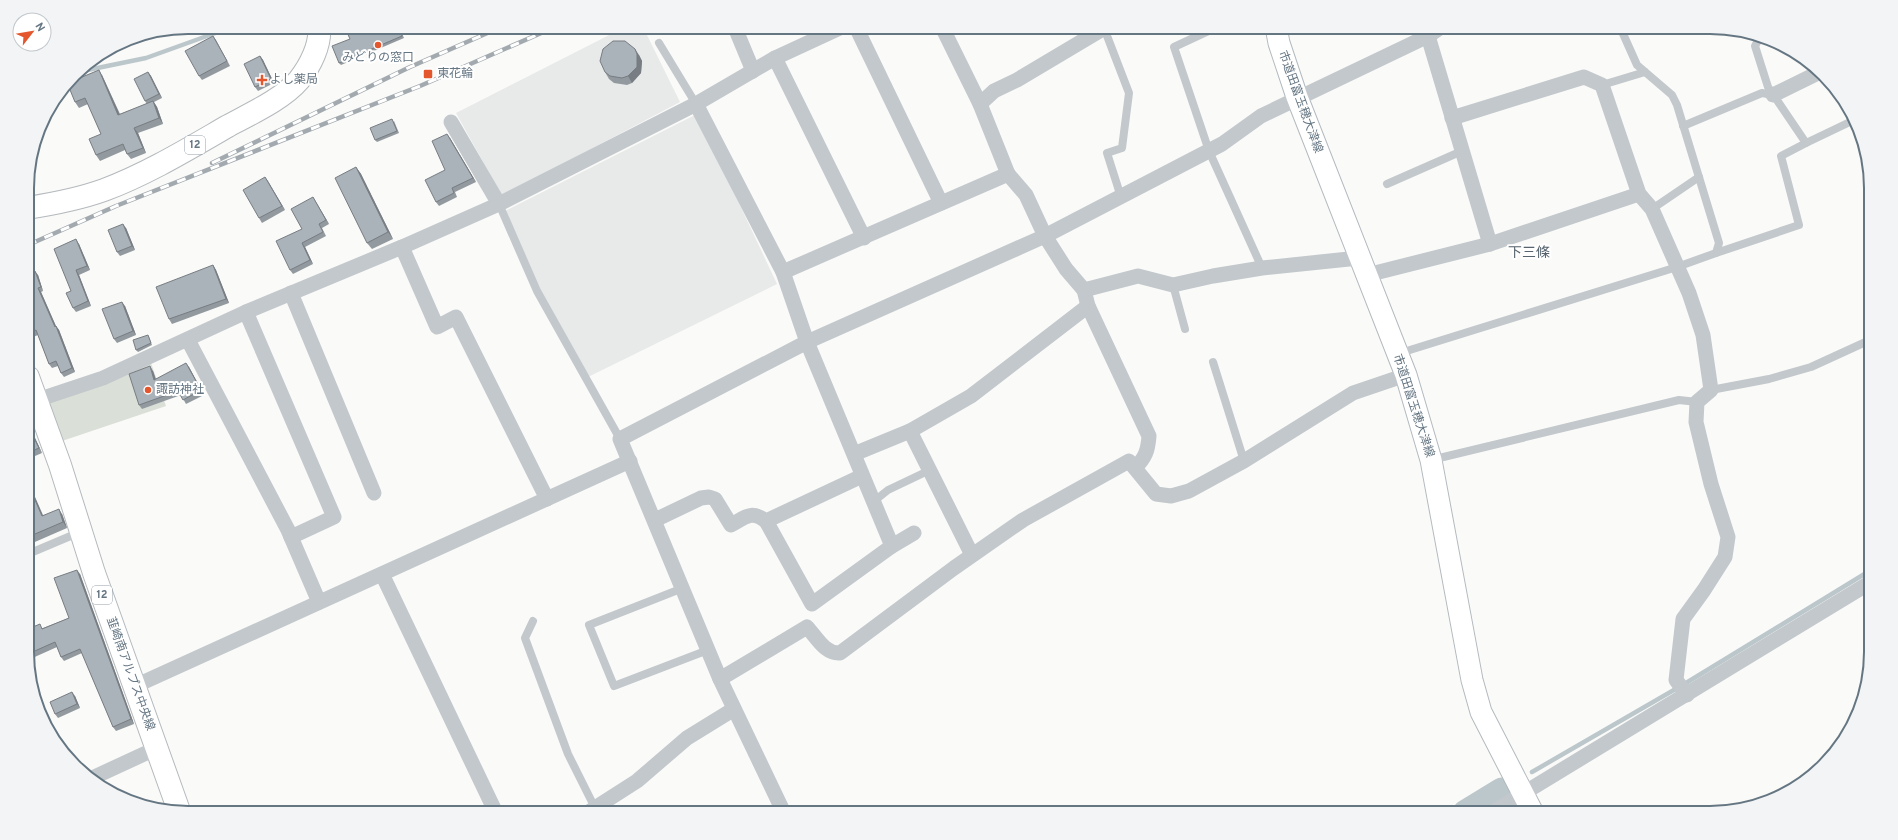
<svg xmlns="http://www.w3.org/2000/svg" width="1898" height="840" viewBox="0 0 1898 840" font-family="Overpass,'Noto Sans JP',sans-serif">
  <rect width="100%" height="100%" fill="#fafaf8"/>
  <g fill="#e8e9e9">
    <polygon points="625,27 643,27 680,102 502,196 456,113"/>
    <polygon points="697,114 777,284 586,378 537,291 503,212"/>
  </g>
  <polygon fill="#dadfd7" points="151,363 166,406 62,441 48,403"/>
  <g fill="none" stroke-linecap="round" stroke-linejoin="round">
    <g stroke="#bbc7cb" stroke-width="4.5">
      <polyline points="78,72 146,58 232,27"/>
      <polyline points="1532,772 1686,683 1871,570"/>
    </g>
    <polyline stroke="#bbc7cb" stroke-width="27" points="1466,813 1502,791"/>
    <defs>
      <polyline id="secondary" points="1276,27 1279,43 1297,97 1406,375 1431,460 1472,680 1481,712 1533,813"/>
      <g id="primary">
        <path d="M27 208C53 204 79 199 104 190 147 174 188 149 228 126 250 114 283 99 299 80 310 66 321 45 319 27"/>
        <polyline points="28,377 60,465 94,573 179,811"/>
      </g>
    </defs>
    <use href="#secondary" stroke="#b3babf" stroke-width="23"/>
    <use href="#primary" stroke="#b5babe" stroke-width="24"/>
    <g stroke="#c3c8cc" stroke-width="8">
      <polyline points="1217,27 1174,47 1209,151 1262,268"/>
      <polyline points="1104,28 1129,93 1122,148 1107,153 1121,197"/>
      <polyline points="1760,37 1755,46 1768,87 1806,143 1852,121 1856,121"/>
      <polyline points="659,43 696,104"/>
      <polyline points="1602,85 1645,72"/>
      <polyline points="1683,126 1762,93 1773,95"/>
      <polyline points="1387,184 1462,151"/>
      <polyline points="499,204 537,291 620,439"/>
      <polyline points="1652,209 1699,177"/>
      <polyline points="1716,253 1799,225 1781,156 1806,143"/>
      <polyline points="1173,285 1185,329"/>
      <polyline points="1397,354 1677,267 1716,253 1719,243 1677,105 1672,95 1637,65 1620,27"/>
      <polyline points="1213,362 1244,461"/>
      <polyline points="1711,390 1769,379 1811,367 1870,340"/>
      <polyline points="1431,460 1679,400 1697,402"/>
      <polyline points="873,502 888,490 930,470"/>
      <polyline points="28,554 80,532"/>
      <polyline points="683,588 589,625 614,686 708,650"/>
      <polyline points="533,621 525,638 568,754 595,808"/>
    </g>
    <g stroke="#c3c8cc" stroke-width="15">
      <polyline points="742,27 736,30 753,71"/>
      <polyline points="856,27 941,203"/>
      <polyline points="1428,36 1490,244"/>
      <polyline points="775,58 864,238"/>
      <polyline points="1773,95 1820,72"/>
      <polyline points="696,104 783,272 807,342 892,546"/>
      <polyline points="980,104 994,91 1017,80 1106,27"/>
      <polyline points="1452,118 1584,77 1602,85 1639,194 1652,209 1689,293 1703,335 1711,390 1697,402 1696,422 1711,484 1728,537 1725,557 1704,590 1683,619 1676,680 1687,695"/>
      <polyline points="451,122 499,204"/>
      <path d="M1008 174 1026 195 1045 236 1066 269 1084 290 1088 306 1149 436C1148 451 1145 458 1135 468"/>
      <polyline points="402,247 437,327 456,317 547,499"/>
      <polyline points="783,272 1008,174 980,104 942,27"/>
      <polyline points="1367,275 1490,244 1639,194"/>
      <polyline points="1084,290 1138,276 1173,285 1213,276 1262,268 1349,259 1359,256"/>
      <polyline points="291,293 374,493"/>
      <polyline points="246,312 334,517 291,537"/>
      <polyline points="188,340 288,530 319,602"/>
      <polyline points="28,403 103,378 246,312 402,247 499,204 696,104 775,58 842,27"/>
      <polyline points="854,454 910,431"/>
      <path d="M655 520 701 498 709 497 715 499 731 525C746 517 751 510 766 521L862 476"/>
      <polyline points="766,521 812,604 892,546 914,533"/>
      <polyline points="972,555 910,431 971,396 1088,306"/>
      <polyline points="382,574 496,813"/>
      <path d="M720 679 807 627C817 638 825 654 840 653L954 568 1023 520 1129 461 1156 494 1171 496 1189 491 1244 461 1353 393 1406 375"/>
      <polyline points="135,686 630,461"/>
      <polyline points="90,779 157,748"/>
      <polyline points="587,813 637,781 687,738 734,709"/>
      <polyline points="784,813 720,679 620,439 807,342 1045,236 1222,144 1261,116 1428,36 1441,27"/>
      <polyline points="1491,813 1871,582"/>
    </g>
    <use href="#secondary" stroke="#fff" stroke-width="21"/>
    <use href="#primary" stroke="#fff" stroke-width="22"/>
    <defs>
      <g id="rail">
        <polyline points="212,163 410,67 501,27"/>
        <polyline points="28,245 116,206 420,86 555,27"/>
      </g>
    </defs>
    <use href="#rail" stroke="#a2aab0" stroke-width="4.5"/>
    <use href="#rail" stroke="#fff" stroke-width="3" stroke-dasharray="9" stroke-linecap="butt"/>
  </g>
  <g fill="#929a9f">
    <polygon points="399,27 404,38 341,65 339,63 350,39 362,34 383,29"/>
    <polygon points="213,36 230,66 202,80 199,76"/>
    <polygon points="117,45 118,48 108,51"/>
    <polygon points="639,55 642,61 641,73 632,83 627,85 614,83 609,79 605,72"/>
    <polygon points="260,56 263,60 274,83 258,91 255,87"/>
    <polygon points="148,72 151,76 162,98 154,102 157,107 163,124 138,133 146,153 131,159 127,154 125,150 100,161 96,155 101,134 88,104 79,108 75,102 102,75 120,114 147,104 145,101"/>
    <polygon points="394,121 399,133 377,142 375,140"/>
    <polygon points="450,138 476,182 455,192 457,197 439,206 436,202 445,170"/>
    <polygon points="356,167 361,174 393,239 372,249 367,243"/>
    <polygon points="265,177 285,210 262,223 259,218"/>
    <polygon points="313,197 329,224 322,228 326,236 305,247 313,264 293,274 290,270 302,229"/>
    <polygon points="126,228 135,250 120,256 117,252"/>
    <polygon points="79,244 90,270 79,275 91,306 76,312 73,308 71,291"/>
    <polygon points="213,265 216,270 229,303 172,324 169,319"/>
    <polygon points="38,275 43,291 41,292 56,326 59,330 75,372 64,377 61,373 58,366 52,368 49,364 38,335 28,339 28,320 30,319"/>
    <polygon points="125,306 136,335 117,343 114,339"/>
    <polygon points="149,337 152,345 138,352 136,350"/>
    <polygon points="189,367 204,395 186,404 181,395 142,409 139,405 153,371 156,379"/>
    <polygon points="28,433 34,436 42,453 28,459"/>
    <polygon points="28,481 43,515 62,514 67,528 28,545"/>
    <polygon points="80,574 134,724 116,731 113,727 82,653 64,661 61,657 57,647 28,660 28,629 43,628 69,618"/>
    <polygon points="75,696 80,708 58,718 55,714"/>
  </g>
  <g fill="#777d82">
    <polygon points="213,36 216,40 230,66 227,61"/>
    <polygon points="635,49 639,55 642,61 641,73 632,83 628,76"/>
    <polygon points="260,56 263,60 274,83 271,79"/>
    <polygon points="99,70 102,75 122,120 118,115"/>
    <polygon points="148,72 151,76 162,98 159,94"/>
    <polygon points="153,101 157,107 163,124 159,118"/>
    <polygon points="134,128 138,133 146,153 143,148"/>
    <polygon points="447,134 450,138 476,182 473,178"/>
    <polygon points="356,167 361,174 393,239 388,232"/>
    <polygon points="265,177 268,181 285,210 282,206"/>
    <polygon points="313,197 316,202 329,224 326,220"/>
    <polygon points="123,224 126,228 135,250 132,246"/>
    <polygon points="76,239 79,244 90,270 87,266"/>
    <polygon points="302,243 305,247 313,264 310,260"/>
    <polygon points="213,265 216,270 229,303 226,299"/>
    <polygon points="76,270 79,275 91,306 88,301"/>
    <polygon points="35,271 38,275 43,291 41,287"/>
    <polygon points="38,288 41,292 58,331 55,327"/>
    <polygon points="122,302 125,306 136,335 133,331"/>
    <polygon points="56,326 59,330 75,372 72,368"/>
    <polygon points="186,363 189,367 204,395 201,390"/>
    <polygon points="150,366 153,371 157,384 154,380"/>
    <polygon points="31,432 34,436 42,453 39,448"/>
    <polygon points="28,481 45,521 42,516 28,484"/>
    <polygon points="59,509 62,514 67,528 63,522"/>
    <polygon points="77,570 80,574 134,724 131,719"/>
    <polygon points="72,692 75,696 80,708 77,704"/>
  </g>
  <g fill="#aab3b9" stroke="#777d82">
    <polygon points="354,27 359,27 362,34 378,27 382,27 383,29 387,27 399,27 402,36 339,63 332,46 350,39 346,30"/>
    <polygon points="213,36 227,61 199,76 185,51"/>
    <polygon points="613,41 625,41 635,49 637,54 637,67 628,76 622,78 610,76 605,72 600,61 603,49"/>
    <polygon points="260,56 271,79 255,87 244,64"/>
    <polygon points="99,70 118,115 153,101 159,118 134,128 143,148 127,154 123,144 96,155 89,139 101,134 85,98 75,102 68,85 70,82"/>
    <polygon points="148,72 159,94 145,101 134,79"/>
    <polygon points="392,119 397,131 375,140 370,128"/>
    <polygon points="447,134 473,178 452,188 454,193 436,202 425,180 445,170 432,141"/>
    <polygon points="356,167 388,232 367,243 335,178"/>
    <polygon points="265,177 282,206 259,218 243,190"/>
    <polygon points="313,197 326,220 319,224 323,232 302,243 310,260 290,270 276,241 302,229 291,209"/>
    <polygon points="123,224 132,246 117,252 108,230"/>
    <polygon points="76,239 87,266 76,270 88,301 73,308 66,293 71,291 54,249"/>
    <polygon points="213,265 226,299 169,319 156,287"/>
    <polygon points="35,271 41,287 38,288 55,327 56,326 72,368 61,373 56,361 49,364 36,330 28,334 28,320 30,319 28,314 28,274"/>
    <polygon points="122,302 133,331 114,339 102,309"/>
    <polygon points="148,335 151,343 136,350 133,340"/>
    <polygon points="186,363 201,390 183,400 178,391 139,405 129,374 150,366 154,380"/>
    <polygon points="31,432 39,448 28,453 28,433"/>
    <polygon points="28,484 42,516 59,509 63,522 28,537"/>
    <polygon points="77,570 131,719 113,727 80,649 61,657 55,642 28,654 28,629 40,624 42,629 69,618 54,578"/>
    <polygon points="72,692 77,704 55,714 50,702"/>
  </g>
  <g fill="#e4572e" stroke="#fff" stroke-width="1.5">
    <circle cx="378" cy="45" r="4"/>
    <rect x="423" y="69" width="10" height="10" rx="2"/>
    <path d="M260 74h4v4h4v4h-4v4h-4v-4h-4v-4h4z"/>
    <circle cx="148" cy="390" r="4"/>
  </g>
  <g text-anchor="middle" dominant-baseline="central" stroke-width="4" stroke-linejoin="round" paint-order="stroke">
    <g fill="#fff" stroke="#939fa8" stroke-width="1">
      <rect x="185" y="136" width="20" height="18" rx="3"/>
      <rect x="92" y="586" width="20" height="18" rx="3"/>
    </g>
    <g font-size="11" font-weight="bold" fill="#657683">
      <text x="195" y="145">12</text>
      <text x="102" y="595">12</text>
    </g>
    <g font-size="12" fill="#657683" stroke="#fff" text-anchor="start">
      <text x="378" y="58" text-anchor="middle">みどりの窓口</text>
      <text x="437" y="74">東花輪</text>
      <text x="270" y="80">よし薬局</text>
      <text x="156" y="390">諏訪神社</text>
    </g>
    <g font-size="12" fill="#657683" stroke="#fff">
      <text transform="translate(1300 102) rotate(70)">市道田富玉穂大津線</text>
      <text transform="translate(1413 406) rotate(72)">市道田富玉穂大津線</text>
      <text transform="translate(130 674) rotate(70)">韮崎南アルプス中央線</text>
    </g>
    <g font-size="14" fill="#57646e" stroke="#fff">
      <text x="1529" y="253">下三條</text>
    </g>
  </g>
  <path d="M0 0H1898V840H0ZM188 34H1710A154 154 0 0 1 1864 188V652A154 154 0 0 1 1710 806H188A154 154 0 0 1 34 652V188A154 154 0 0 1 188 34Z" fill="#f3f4f5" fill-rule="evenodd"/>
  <path fill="none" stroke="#657683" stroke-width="2" d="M188 34H1710A154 154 0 0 1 1864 188V652A154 154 0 0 1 1710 806H188A154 154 0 0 1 34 652V188A154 154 0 0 1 188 34Z"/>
  <g transform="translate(32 32) rotate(59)"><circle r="19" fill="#ffffff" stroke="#c1c8cd"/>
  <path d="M0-3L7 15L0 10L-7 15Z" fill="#e4572e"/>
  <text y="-6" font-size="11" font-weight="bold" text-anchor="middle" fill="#657683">N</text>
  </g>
</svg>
